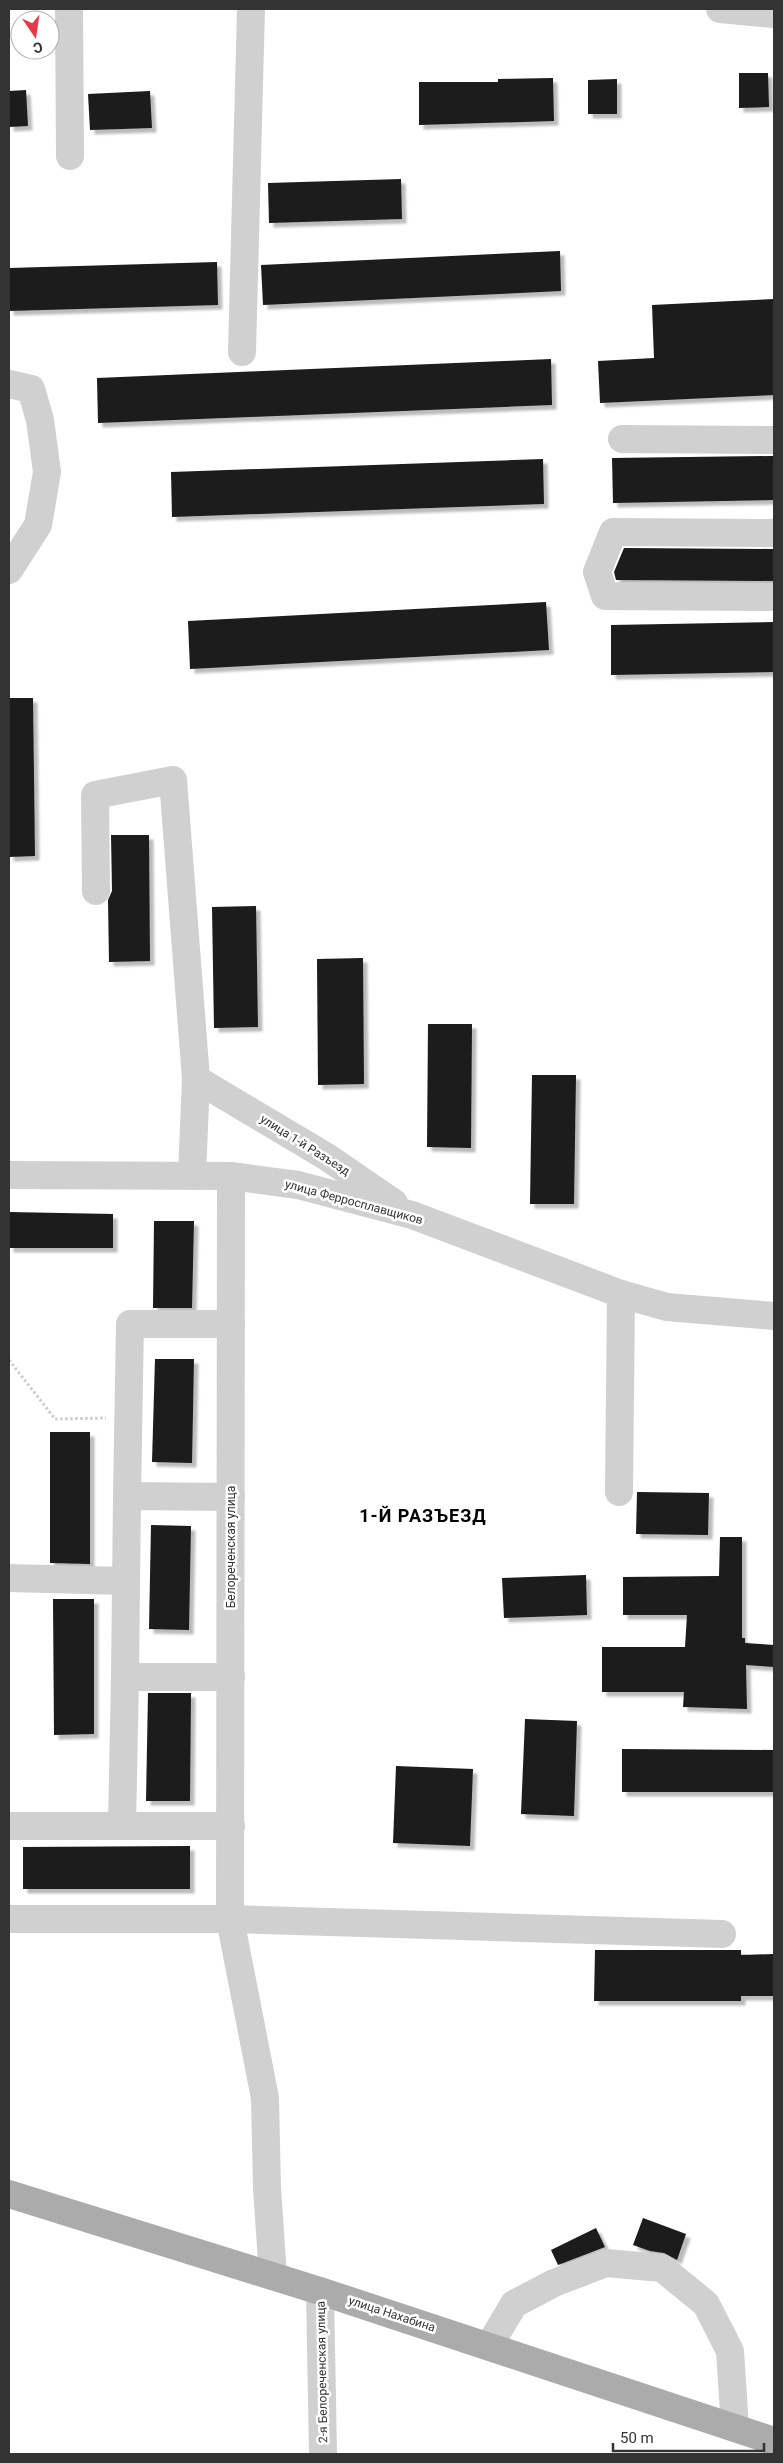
<svg xmlns="http://www.w3.org/2000/svg" width="783" height="2463" viewBox="0 0 783 2463" font-family="Roboto,sans-serif">
  <defs>
    <filter id="shadow"><feDropShadow dx="4.5" dy="4.5" stdDeviation="1" flood-color="#0004"/></filter>
  </defs>
  <rect width="100%" height="100%" fill="#fff"/>
  <g fill="#1a1a1a" filter="url(#shadow)">
    <polygon points="739,73 768,73 769,107 739,108"/>
    <polygon points="553,78 554,121 419,125 419,82 498,82 498,79"/>
    <polygon points="617,79 617,114 588,114 588,80"/>
    <polygon points="26,90 28,126 9,127 9,91"/>
    <polygon points="150,91 152,128 90,130 88,94"/>
    <polygon points="401,179 402,219 269,223 268,183"/>
    <polygon points="560,251 561,291 263,305 261,265"/>
    <polygon points="217,262 218,305 9,311 9,268"/>
    <polygon points="774,299 774,395 600,403 598,361 654,358 652,305"/>
    <polygon points="551,359 552,405 98,423 97,378"/>
    <polygon points="774,456 774,500 613,503 612,458"/>
    <polygon points="543,459 544,504 172,517 171,472"/>
    <polygon points="624,548 774,549 774,581 616,580 614,572"/>
    <polygon points="546,602 549,650 190,669 188,621"/>
    <polygon points="774,622 774,672 611,675 611,625"/>
    <polygon points="9,698 33,698 35,856 9,857"/>
    <polygon points="111,835 149,835 150,961 109,962 108,900 112,891"/>
    <polygon points="256,906 258,1027 214,1028 212,907"/>
    <polygon points="363,958 364,1084 318,1085 317,959"/>
    <polygon points="428,1024 472,1024 471,1148 427,1147"/>
    <polygon points="532,1075 576,1075 574,1204 530,1204"/>
    <polygon points="9,1212 113,1214 113,1248 9,1248"/>
    <polygon points="154,1221 194,1221 192,1308 153,1308"/>
    <polygon points="155,1359 194,1359 192,1463 152,1462"/>
    <polygon points="50,1432 90,1432 90,1564 50,1563"/>
    <polygon points="637,1492 709,1493 708,1535 636,1534"/>
    <polygon points="151,1525 191,1526 189,1630 149,1629"/>
    <polygon points="720,1537 742,1537 742,1638 745,1638 745,1643 774,1645 774,1667 746,1665 747,1709 683,1707 684,1692 602,1692 602,1647 685,1647 687,1615 623,1615 623,1577 719,1576"/>
    <polygon points="586,1575 587,1615 504,1618 502,1578"/>
    <polygon points="53,1599 94,1599 94,1734 54,1735"/>
    <polygon points="148,1693 191,1693 190,1801 146,1801"/>
    <polygon points="525,1719 577,1721 574,1816 521,1814"/>
    <polygon points="622,1749 774,1750 774,1792 622,1792"/>
    <polygon points="396,1766 473,1769 470,1846 393,1843"/>
    <polygon points="190,1846 190,1889 23,1889 23,1847"/>
    <polygon points="595,1950 741,1950 741,1955 774,1954 774,1996 741,1996 741,2001 594,2001"/>
    <polygon points="643,2218 686,2234 677,2260 664,2253 650,2251 633,2245"/>
    <polygon points="596,2228 605,2247 558,2265 551,2250"/>
  </g>
  <g fill="none" stroke-linecap="round" stroke-linejoin="round">
    <polyline stroke="#cdcdcd" stroke-width="3" stroke-dasharray="2.5 2.5" stroke-linecap="butt" points="9,1360 55,1419 106,1418"/>
    <g stroke="#d0d0d0" stroke-width="28">
      <polyline points="69,9 70,156"/>
      <polyline points="720,9 774,14"/>
      <polyline points="242,352 251,9"/>
      <polyline points="9,384 31,389 40,420 47,472 38,525 9,570"/>
      <polyline points="622,439 774,440"/>
      <polyline points="774,533 613,532 597,572 605,596 774,597"/>
      <polyline points="96,891 95,795 173,780 196,1079 192,1176"/>
      <polyline points="196,1079 327,1157 394,1203"/>
      <polyline points="9,1175 231,1176 298,1185 412,1215 621,1294 667,1307 774,1316"/>
      <polyline points="231,1176 230,1919 265,2098 267,2188 273,2276"/>
      <polyline points="619,1492 621,1294"/>
      <polyline points="127,1496 130,1324 231,1324"/>
      <polyline points="9,1578 126,1581"/>
      <polyline points="231,1677 125,1677 127,1496 231,1497"/>
      <polyline points="9,1826 231,1826"/>
      <polyline points="122,1826 125,1677"/>
      <polyline points="9,1919 230,1919 722,1934"/>
      <polyline points="320,2291 323,2454"/>
      <polyline points="489,2346 514,2304 554,2283 606,2263 662,2268 706,2304 730,2351 735,2428"/>
    </g>
    <polyline stroke="#ababab" stroke-width="28" points="9,2194 320,2291 774,2441"/>
  </g>
  <g text-anchor="middle" dominant-baseline="central" stroke-width="5" stroke-linejoin="round" paint-order="stroke">
    <g font-size="12" fill="#333" stroke="#fff">
      <text transform="translate(305 1145) rotate(32)">улица 1-й Разъезд</text>
      <text transform="translate(354 1202) rotate(15)">улица Ферросплавщиков</text>
      <text transform="translate(231 1547) rotate(-90)">Белореченская улица</text>
      <text transform="translate(392 2314) rotate(18)">улица Нахабина</text>
      <text transform="translate(322 2372) rotate(-91)">2-я Белореченская улица</text>
    </g>
    <g font-size="18" font-weight="bold" letter-spacing="1" fill="#000" stroke="#fff">
      <text x="423" y="1515">1-Й РАЗЪЕЗД</text>
    </g>
  </g>
  <rect width="783" height="2463" fill="none" stroke="#333333" stroke-width="20"/>
  <g transform="translate(35 35) rotate(167)"><circle r="24" fill="#ffffff" stroke="#adadad"/>
  <path d="M0-4L9 19L0 12L-9 19Z" fill="#e63946"/>
  <text y="-8" font-size="14" font-weight="bold" text-anchor="middle" fill="#333333">С</text>
  </g>
  <path d="M613 2443v8h151v-8" fill="none" stroke="#333333" stroke-width="2.5"/>
  <text x="620" y="2443" font-size="15" fill="#333333" stroke="#ffffff" stroke-width="4" paint-order="stroke">50 m</text>
</svg>
